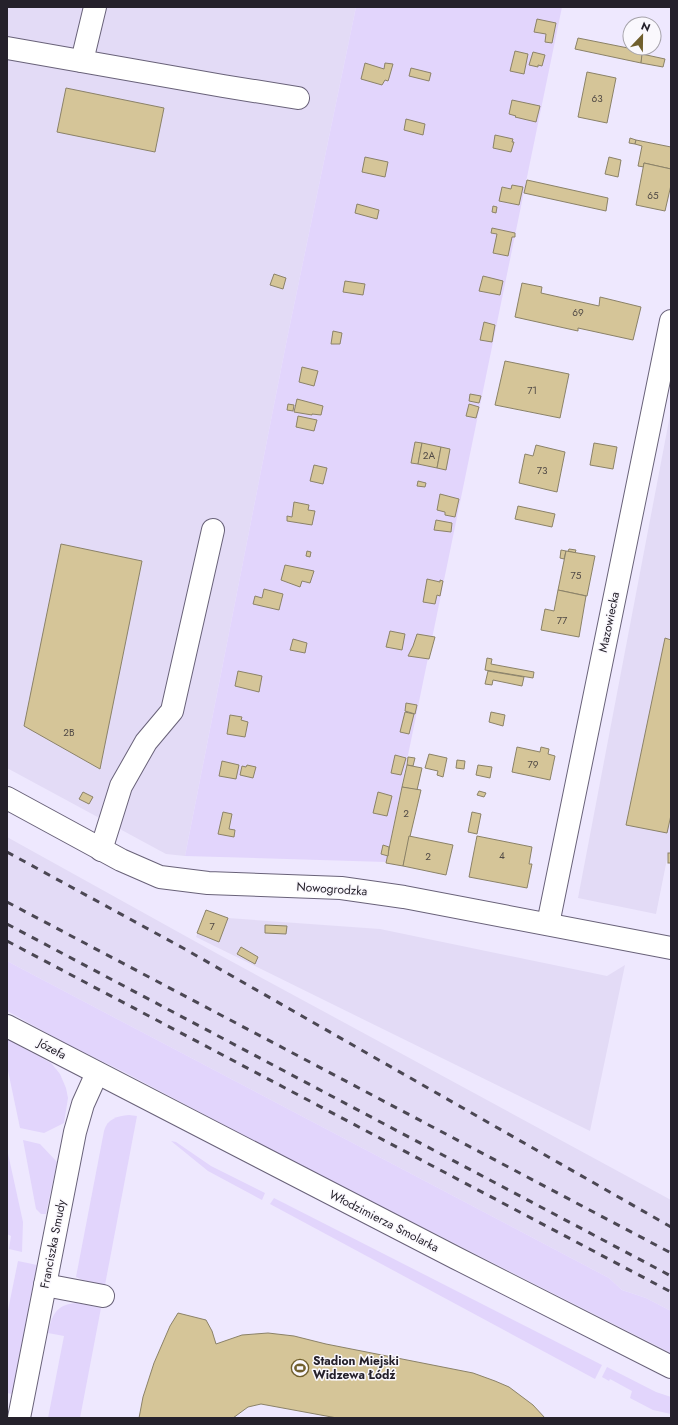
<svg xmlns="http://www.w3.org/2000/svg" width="678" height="1425" viewBox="0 0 678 1425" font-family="Jost,sans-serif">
  <rect width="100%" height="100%" fill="#eee8fe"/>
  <g fill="#e3dbf6">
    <polygon points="7,7 356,7 287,339 185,856 166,854 7,768"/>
    <polygon points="671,410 671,854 668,854 656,914 578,898"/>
    <polygon points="7,837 216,953 671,1200 671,1311 646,1298 622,1290 609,1278 7,961"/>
    <polygon points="206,910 228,918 380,929 607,976 625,965 590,1131 196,937"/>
  </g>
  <g fill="#e2d5fc">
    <polygon points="356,7 562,7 386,862 185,856 287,339"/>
    <polygon points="7,961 609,1278 622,1290 646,1298 671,1311 671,1353 304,1167 124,1072 65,1043 7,1011"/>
    <polygon points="7,1039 51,1063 60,1074 66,1088 68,1098 64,1123 44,1133 20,1128 7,1066"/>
    <path d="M129 1115 137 1116 105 1285 83 1280 76 1277 104 1131C107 1119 117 1116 129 1115Z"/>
    <polygon points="23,1140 40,1144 57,1162 46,1214 41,1214 36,1209"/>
    <polygon points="171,1141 176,1142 211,1166 265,1193 262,1200 208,1171"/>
    <polygon points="7,1149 23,1222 22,1252 9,1249 11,1236 7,1234"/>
    <polygon points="274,1198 602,1365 595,1379 270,1204"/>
    <polygon points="18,1261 37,1265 12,1394 7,1393 7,1315"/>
    <path d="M77 1303 101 1308 80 1418H48L64 1336 48 1333C52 1314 57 1304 77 1303Z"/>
    <polygon points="607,1367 656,1392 671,1397 671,1414 653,1410 630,1398 632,1391 610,1379 609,1381 602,1377"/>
  </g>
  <g fill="#d5c598" stroke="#8b8268">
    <polygon points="537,19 556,23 552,43 545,42 546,34 534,32"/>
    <polygon points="578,38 643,51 641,63 575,49"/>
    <polygon points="515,51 528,54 524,74 510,71"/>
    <polygon points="533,52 545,55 542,66 538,65 538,67 529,65"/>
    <polygon points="642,54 665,59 663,67 641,63"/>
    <polygon points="365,63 384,69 385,63 393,64 389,78 388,81 385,80 382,85 361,79"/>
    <polygon points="411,68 431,73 429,81 409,76"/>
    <polygon points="587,72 616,78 607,123 578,117"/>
    <polygon points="66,88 164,108 155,152 57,132"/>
    <polygon points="512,100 540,106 536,122 515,117 516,116 509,114"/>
    <polygon points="406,119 425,124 423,135 404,130"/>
    <polygon points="495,135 513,139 512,142 514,142 511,152 493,148"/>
    <polygon points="630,138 636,140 635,144 629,143"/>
    <polygon points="636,140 671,147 671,169 644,163 644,167 638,166 642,146 635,144"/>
    <polygon points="365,157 388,162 385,177 362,172"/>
    <polygon points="609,157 621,160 618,177 605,174"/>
    <polygon points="644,163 671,169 671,185 665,211 636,205"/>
    <polygon points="527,180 608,198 606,211 524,193"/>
    <polygon points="512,185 523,187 519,205 499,201 502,187 511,189"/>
    <polygon points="357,204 379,210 377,219 355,213"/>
    <polygon points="493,206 497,207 496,213 492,212"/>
    <polygon points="492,228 515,233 515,237 512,237 508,256 493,253 497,234 491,233"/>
    <polygon points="274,274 286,278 283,289 270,285"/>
    <polygon points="483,276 503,281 500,295 479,291"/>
    <polygon points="345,281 365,284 363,295 343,292"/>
    <polygon points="522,283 542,287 541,293 599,306 600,297 641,307 633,340 578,328 578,331 515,317"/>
    <polygon points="484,322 495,325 492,342 480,340"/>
    <polygon points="333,331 342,333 340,344 331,344"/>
    <polygon points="505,361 569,374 560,418 495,405"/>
    <polygon points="302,367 318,371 314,386 299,382"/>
    <polygon points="470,394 481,396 479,403 469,401"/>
    <polygon points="297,399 323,406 321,415 312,414 312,415 294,412"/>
    <polygon points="288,404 294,405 293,411 287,410"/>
    <polygon points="469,404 479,407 476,418 466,416"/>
    <polygon points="298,416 317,420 314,431 296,427"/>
    <polygon points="415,442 422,443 418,464 411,463"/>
    <polygon points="422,443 441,447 437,468 418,464"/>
    <polygon points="594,443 617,447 613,469 590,465"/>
    <polygon points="536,445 565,452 557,492 519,483 525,454 533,456"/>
    <polygon points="441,447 450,449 446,470 437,468"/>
    <polygon points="314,465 327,468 323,484 310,481"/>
    <polygon points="418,481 426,483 425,487 417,486"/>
    <polygon points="440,494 459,499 455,517 445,515 445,512 437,510"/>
    <polygon points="294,502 309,505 308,510 315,511 312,525 287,521 287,516 292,517"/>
    <polygon points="518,506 555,514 552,527 515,519"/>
    <polygon points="436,520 452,523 451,532 434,530"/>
    <polygon points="61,544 142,561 100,769 24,726"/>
    <polygon points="569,549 576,550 575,553 568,551"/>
    <polygon points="561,550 566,551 564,559 560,558"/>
    <polygon points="307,551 311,552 310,557 306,556"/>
    <polygon points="566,551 595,556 587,596 558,590"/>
    <polygon points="285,565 314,571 310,583 302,581 300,587 281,580"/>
    <polygon points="427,579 440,582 440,580 443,581 440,596 437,595 435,604 423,602"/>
    <polygon points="264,589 283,594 279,610 253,604 255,596 262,598"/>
    <polygon points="558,590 586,596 579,637 541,630 545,609 554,611"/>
    <polygon points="390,631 405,634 402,650 386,647"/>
    <polygon points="417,634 435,637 429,659 408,656 413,646"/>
    <polygon points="665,638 671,640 671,815 667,833 626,825"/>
    <polygon points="293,639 307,643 305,653 290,650"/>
    <polygon points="487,658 492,659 491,664 534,672 533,678 485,670"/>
    <polygon points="238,671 262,676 259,692 235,686"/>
    <polygon points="488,671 524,677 522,686 493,680 492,685 485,684"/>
    <polygon points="406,703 417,705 415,714 405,711"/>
    <polygon points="405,712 414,714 409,734 400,732"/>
    <polygon points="491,712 505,715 503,726 489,722"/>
    <polygon points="230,715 242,717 241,720 248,722 245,737 227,734"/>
    <polygon points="517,747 540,752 541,747 549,749 548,754 555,756 550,780 512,772"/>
    <polygon points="429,754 447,758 443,777 437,775 438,771 425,768"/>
    <polygon points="395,755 406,758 401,775 391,773"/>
    <polygon points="408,757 415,758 413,766 407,765"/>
    <polygon points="457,760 465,761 464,769 456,768"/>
    <polygon points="222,761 239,765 236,779 219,776"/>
    <polygon points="247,765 256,767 253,778 240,775 242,766 246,767"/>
    <polygon points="407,765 422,768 417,790 402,787"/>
    <polygon points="478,765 492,767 490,778 476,775"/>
    <polygon points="402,787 421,790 403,866 386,863"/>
    <polygon points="479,791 486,793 484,797 477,795"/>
    <polygon points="83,792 93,797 89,804 79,799"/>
    <polygon points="378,792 392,796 387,816 373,813"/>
    <polygon points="223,812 232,814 229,829 235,830 234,837 218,834"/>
    <polygon points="472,812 481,814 477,834 468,832"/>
    <polygon points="409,836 453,845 446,875 403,866"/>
    <polygon points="477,836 532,847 529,864 532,864 527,888 469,877"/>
    <polygon points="383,845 389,847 388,856 381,854"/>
    <rect x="668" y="853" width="3" height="10"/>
    <polygon points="206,910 228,918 219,942 197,933"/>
    <polygon points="265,925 287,926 286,934 265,933"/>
    <polygon points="241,947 258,957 255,964 237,954"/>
    <polygon points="178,1313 206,1320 212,1331 216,1344 242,1335 268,1333 294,1336 326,1344 473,1373 495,1381 509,1387 533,1405 545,1418 337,1418 261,1404 248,1407 233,1418 139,1418 143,1397 154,1363 170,1326"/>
  </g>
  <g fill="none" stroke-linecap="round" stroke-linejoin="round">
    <defs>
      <g id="minor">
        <polyline points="7,48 223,86 298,98"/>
        <polyline points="82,61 95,7"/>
        <polyline points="7,798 121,860 160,877 208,883 341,888 404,897 671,948"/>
        <polyline points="101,850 121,786 146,742 172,711 213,530"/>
        <polyline points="548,924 671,321"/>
        <polyline points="7,1026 456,1258 671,1367"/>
        <polyline points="45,1285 103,1296"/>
        <polyline points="19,1418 75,1132 83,1104 97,1073"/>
      </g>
    </defs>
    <use href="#minor" stroke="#696279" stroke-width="24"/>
    <use href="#minor" stroke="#fff" stroke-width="22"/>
    <g stroke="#4b4753" stroke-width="3" stroke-dasharray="7 7" stroke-linecap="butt">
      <polyline points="7,852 183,948 671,1227"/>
      <polyline points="7,902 671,1253"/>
      <polyline points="7,924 671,1276"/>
      <polyline points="7,941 671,1292"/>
    </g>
  </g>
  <defs>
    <symbol id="stadium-ring" viewBox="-11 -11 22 22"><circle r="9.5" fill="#faf8fd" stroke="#705f2d" stroke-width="1.5"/><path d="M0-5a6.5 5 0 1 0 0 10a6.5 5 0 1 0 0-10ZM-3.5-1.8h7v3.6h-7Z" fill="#705f2d"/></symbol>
  </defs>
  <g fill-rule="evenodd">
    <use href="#stadium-ring" x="290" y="1358" width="20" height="20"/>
  </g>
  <g text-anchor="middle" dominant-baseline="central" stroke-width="3" stroke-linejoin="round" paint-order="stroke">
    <g font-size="10" fill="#514a46">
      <text x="597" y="98">63</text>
      <text x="653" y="195">65</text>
      <text x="578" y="312">69</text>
      <text x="532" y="390">71</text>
      <text x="429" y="455">2A</text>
      <text x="542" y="470">73</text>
      <text x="576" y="575">75</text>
      <text x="562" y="620">77</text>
      <text x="69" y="732">2B</text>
      <text x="533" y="764">79</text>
      <text x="406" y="813">2</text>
      <text x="502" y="855">4</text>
      <text x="428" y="856">2</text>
      <text x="212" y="926">7</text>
    </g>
    <g font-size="12" fill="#25212b" stroke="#faf8fd">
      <text transform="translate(609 622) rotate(-78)">Mazowiecka</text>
      <text transform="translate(332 889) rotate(4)">Nowogrodzka</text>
      <text transform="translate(52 1049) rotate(28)">Józefa</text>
      <text transform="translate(384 1221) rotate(27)">Włodzimierza Smolarka</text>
      <text transform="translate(53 1244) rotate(-79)">Franciszka Smudy</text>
    </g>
    <g font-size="12" font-weight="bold" fill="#25212b" stroke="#faf8fd" text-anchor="start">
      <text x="313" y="1361">Stadion Miejski<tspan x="313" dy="14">Widzewa Łódź</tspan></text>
    </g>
  </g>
  <rect width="678" height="1425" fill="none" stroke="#25212b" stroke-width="16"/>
  <g transform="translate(642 36) rotate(22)"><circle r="19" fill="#faf8fd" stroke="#a5a2a9"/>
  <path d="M0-3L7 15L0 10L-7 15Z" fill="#705f2d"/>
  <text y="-6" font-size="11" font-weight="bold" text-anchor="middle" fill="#25212b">N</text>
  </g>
</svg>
